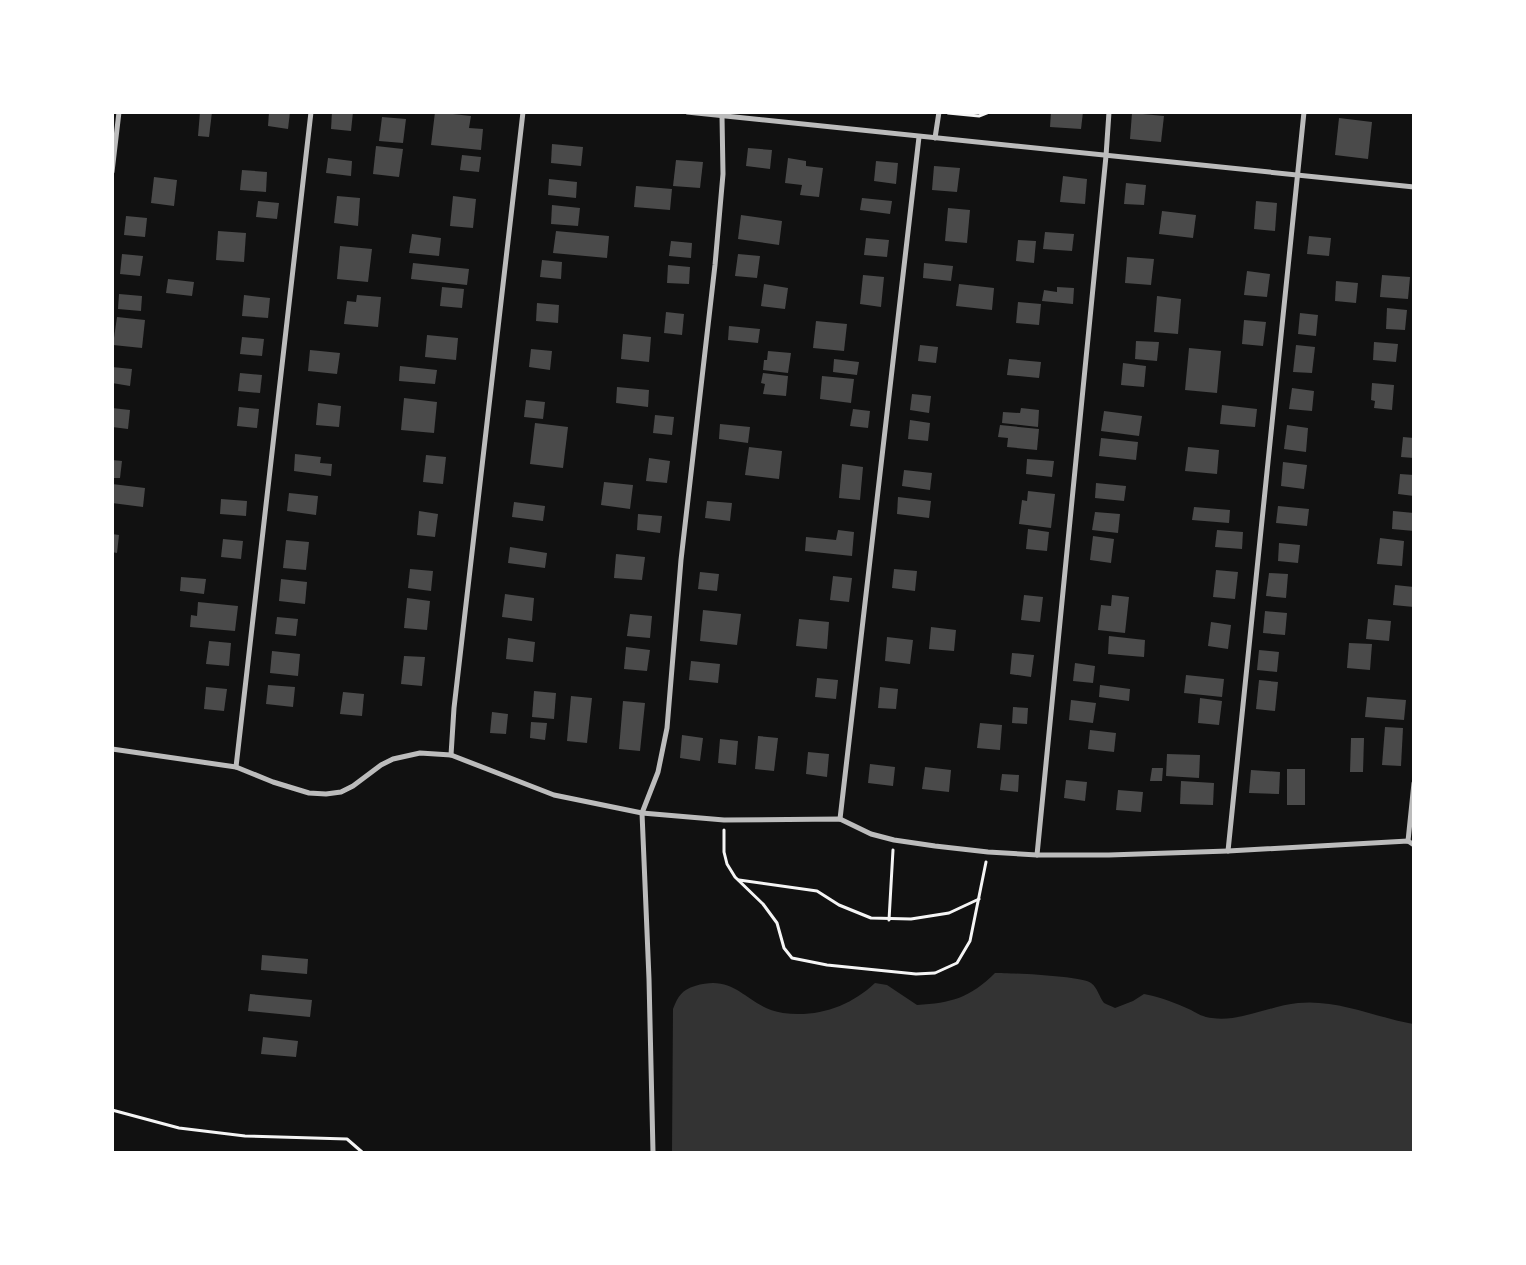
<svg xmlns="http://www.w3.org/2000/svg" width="1526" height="1265" viewBox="0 0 1526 1265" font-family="Ubuntu,sans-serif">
  <rect width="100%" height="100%" fill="#111"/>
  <path fill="#333" d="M995 973C1010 973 1082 976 1091 983 1098 988 1099 997 1104 1003 1107 1005 1112 1006 1115 1008L1133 1001 1144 994C1160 997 1176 1003 1191 1010 1198 1014 1203 1017 1212 1018 1241 1022 1269 1006 1298 1003 1337 999 1375 1017 1413 1024V1152H672L673 1009C678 996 682 990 695 986 738 973 745 1007 783 1013 817 1018 851 1006 875 983L887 985 917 1005C951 1003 970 998 995 973Z"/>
  <g fill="#4a4a4a">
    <polygon points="200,112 212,112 209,137 198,136"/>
    <polygon points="269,112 290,112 288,129 268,126"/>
    <polygon points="332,112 353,112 351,131 331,129"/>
    <polygon points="435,112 471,116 469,128 483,129 481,150 431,145"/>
    <polygon points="1051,112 1083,112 1081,129 1050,127"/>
    <polygon points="1132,113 1164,116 1161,142 1130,139"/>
    <polygon points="382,117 406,119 403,143 379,141"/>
    <polygon points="1339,118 1372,122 1368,159 1335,155"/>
    <polygon points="552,144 583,147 581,166 551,163"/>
    <polygon points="376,146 403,149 399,177 373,174"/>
    <polygon points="748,148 772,150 770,169 746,166"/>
    <polygon points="462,155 481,157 479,172 460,170"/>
    <polygon points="328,158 352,161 351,176 326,173"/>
    <polygon points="788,158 806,161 806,166 823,168 819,197 800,195 802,185 785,183"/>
    <polygon points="676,160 703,162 700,188 673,186"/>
    <polygon points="876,161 898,163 896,184 874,181"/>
    <polygon points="934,166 960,168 957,192 932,190"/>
    <polygon points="242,170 267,172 266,192 240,190"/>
    <polygon points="1063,176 1087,179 1085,204 1060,202"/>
    <polygon points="154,177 177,180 174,206 151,203"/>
    <polygon points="549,179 577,182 576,198 548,195"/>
    <polygon points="1126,183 1146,185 1144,205 1124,204"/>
    <polygon points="636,186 672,189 670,210 634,207"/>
    <polygon points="337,196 360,198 358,226 334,223"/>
    <polygon points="453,196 476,199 473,228 450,226"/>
    <polygon points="862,198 892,201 890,214 860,210"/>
    <polygon points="258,201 279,203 277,219 256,217"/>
    <polygon points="1256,201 1277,203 1275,231 1254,229"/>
    <polygon points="552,205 580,208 578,226 551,224"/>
    <polygon points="948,208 970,210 967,243 945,241"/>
    <polygon points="1162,211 1196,215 1193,238 1159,234"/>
    <polygon points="741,215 782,221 779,245 738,239"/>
    <polygon points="126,216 147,218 145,237 124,235"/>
    <polygon points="218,231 246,233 244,262 216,260"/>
    <polygon points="556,231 609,236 607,258 553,253"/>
    <polygon points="1045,232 1074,234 1072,251 1043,249"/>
    <polygon points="412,234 441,238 439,256 409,253"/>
    <polygon points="1309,236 1331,238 1329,256 1307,254"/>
    <polygon points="866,238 889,240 887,257 864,255"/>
    <polygon points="1018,240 1036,241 1034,263 1016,261"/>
    <polygon points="671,241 692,243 691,258 669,256"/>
    <polygon points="340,246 372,249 368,282 337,279"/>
    <polygon points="122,254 143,256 140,276 120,274"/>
    <polygon points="738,254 760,256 757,278 735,276"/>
    <polygon points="1127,257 1154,259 1151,285 1125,283"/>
    <polygon points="542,260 562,262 561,279 540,277"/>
    <polygon points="413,263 469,269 467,285 411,279"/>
    <polygon points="924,263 953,266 951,281 923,278"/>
    <polygon points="668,265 690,267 689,284 667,283"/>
    <polygon points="1247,271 1270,274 1267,297 1244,295"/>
    <polygon points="863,275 884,277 881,307 860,304"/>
    <polygon points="1382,275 1410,277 1408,299 1380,297"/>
    <polygon points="168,279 194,282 192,296 166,293"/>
    <polygon points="1336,281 1358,283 1356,303 1335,301"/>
    <polygon points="764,284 788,288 785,309 761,306"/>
    <polygon points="959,284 994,288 992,310 956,306"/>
    <polygon points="442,287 464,289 462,308 440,306"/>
    <polygon points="1057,287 1074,288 1073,304 1042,301 1044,290 1057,292"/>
    <polygon points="119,294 142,296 141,311 118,309"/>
    <polygon points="244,295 270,298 268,318 242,316"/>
    <polygon points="357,295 381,297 378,327 344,324 347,301 356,302"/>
    <polygon points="1157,296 1181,299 1178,334 1154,332"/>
    <polygon points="1018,302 1041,304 1039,325 1016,323"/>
    <polygon points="537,303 559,305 558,323 536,321"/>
    <polygon points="1387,308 1407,310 1405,330 1386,329"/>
    <polygon points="666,312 684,314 682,335 664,333"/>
    <polygon points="1300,313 1318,315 1316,336 1298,334"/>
    <polygon points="117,317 145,320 142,348 113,345"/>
    <polygon points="1244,320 1266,322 1263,346 1242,344"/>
    <polygon points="816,321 847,324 844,351 813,348"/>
    <polygon points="729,326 760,329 758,343 728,340"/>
    <polygon points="623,334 651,337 649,362 621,359"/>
    <polygon points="427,335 458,338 456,360 425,357"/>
    <polygon points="242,337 264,339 262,356 240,354"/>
    <polygon points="1136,341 1159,342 1157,361 1135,359"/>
    <polygon points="1374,342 1398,344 1396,362 1373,360"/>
    <polygon points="920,345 938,347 936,363 918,361"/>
    <polygon points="1296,345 1315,347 1312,373 1293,372"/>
    <polygon points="1189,348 1221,351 1217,393 1185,390"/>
    <polygon points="531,349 552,351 550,370 529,367"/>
    <polygon points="310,350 340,353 337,374 308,371"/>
    <polygon points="768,351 791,353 788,373 763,370 764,360 767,360"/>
    <polygon points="834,359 859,362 857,375 833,372"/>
    <polygon points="1009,359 1041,362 1039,378 1007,375"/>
    <polygon points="1123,363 1146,366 1144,387 1121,385"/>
    <polygon points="400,366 437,370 435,384 399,381"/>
    <polygon points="112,367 132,369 130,386 112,383"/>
    <polygon points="240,373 262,375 260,393 238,391"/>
    <polygon points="763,373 788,376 786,396 763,394 765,384 761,383"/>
    <polygon points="822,376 854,379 851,403 820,399"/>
    <polygon points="1372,383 1394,385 1392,410 1374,408 1375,401 1371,400"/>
    <polygon points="617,387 649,390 648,407 616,403"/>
    <polygon points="1292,388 1314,391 1312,411 1289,409"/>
    <polygon points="912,394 931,396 929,413 910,410"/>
    <polygon points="404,398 437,402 434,433 401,430"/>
    <polygon points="526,400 545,402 543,419 524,417"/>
    <polygon points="318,403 341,406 339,427 316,425"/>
    <polygon points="1222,405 1257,409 1255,427 1220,424"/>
    <polygon points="239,407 259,409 257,428 237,426"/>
    <polygon points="112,408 130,410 128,429 112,427"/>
    <polygon points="1021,408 1039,410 1038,427 1002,423 1003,412 1020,413"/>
    <polygon points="853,409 870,411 868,428 850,426"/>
    <polygon points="1104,411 1142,416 1139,436 1101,431"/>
    <polygon points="655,415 674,417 672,435 653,433"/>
    <polygon points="910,420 930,423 928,441 908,439"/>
    <polygon points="535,423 568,427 563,468 530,464"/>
    <polygon points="720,424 750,427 748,443 719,439"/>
    <polygon points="1000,425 1039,429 1037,450 1007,447 1008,438 998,437"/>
    <polygon points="1287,425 1308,428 1306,452 1284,449"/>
    <polygon points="1403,437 1414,438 1414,458 1401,457"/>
    <polygon points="1101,438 1138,442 1136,460 1099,456"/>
    <polygon points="749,447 782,451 779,479 745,475"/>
    <polygon points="1188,447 1219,450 1217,474 1185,471"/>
    <polygon points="295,454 321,457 320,463 332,464 331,476 294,471"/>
    <polygon points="426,455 446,457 443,484 423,482"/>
    <polygon points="649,458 670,461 667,483 646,481"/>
    <polygon points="1027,459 1054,461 1052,477 1026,474"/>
    <polygon points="112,460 122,461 120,478 112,478"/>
    <polygon points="1283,462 1307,465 1304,489 1281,486"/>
    <polygon points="842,464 863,467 860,500 839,498"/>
    <polygon points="904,470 932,473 930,490 902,486"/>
    <polygon points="1400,474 1414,475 1414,496 1398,494"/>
    <polygon points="604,482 633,485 630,509 601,505"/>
    <polygon points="1096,483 1126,486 1124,501 1095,498"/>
    <polygon points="112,484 145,488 143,507 112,503"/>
    <polygon points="1028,491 1055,494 1051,528 1019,524 1022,500 1027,501"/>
    <polygon points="289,493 318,496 316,515 287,511"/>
    <polygon points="898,497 931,501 929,518 897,514"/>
    <polygon points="221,499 247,501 246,516 220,514"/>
    <polygon points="707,501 732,503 730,521 705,518"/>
    <polygon points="514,502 545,506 543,521 512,517"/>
    <polygon points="1278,506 1309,509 1307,526 1276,523"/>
    <polygon points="1194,507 1230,510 1229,523 1192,520"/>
    <polygon points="419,511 438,514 435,537 417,535"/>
    <polygon points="1393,511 1414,513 1414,531 1392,529"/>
    <polygon points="1095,512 1120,514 1118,533 1092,530"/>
    <polygon points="638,514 662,516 660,533 637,530"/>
    <polygon points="1028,529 1049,532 1047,551 1026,549"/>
    <polygon points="838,530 854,532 852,556 805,551 806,537 836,540"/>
    <polygon points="1217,530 1243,532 1242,549 1215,547"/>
    <polygon points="112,534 119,535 117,553 112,552"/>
    <polygon points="1093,536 1114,539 1111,563 1090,560"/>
    <polygon points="1380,538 1404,541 1402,566 1377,564"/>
    <polygon points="223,539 243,541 241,559 221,557"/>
    <polygon points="286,540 309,542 306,570 283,568"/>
    <polygon points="1279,543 1300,545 1298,563 1278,561"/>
    <polygon points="510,547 547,553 545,568 508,563"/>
    <polygon points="616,554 645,557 642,580 614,578"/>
    <polygon points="410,569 433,571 431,591 408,588"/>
    <polygon points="894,569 917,571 915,591 892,588"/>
    <polygon points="1216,570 1238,572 1235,599 1213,597"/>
    <polygon points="700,572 719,574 717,591 698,589"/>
    <polygon points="1269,573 1288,574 1286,598 1266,596"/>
    <polygon points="833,576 852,578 849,602 830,600"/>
    <polygon points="181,577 206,579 204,594 180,591"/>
    <polygon points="281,579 307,582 305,604 279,601"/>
    <polygon points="1395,585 1414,587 1414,607 1393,605"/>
    <polygon points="505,594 534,598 532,621 502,617"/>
    <polygon points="1024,595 1043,597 1040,622 1021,620"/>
    <polygon points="1112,595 1129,597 1125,633 1098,630 1101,605 1111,606"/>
    <polygon points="407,598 430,601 427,630 404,628"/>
    <polygon points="198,602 238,606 235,631 190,627 191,615 197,616"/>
    <polygon points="703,610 741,614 737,645 700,641"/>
    <polygon points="1265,611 1287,613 1285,635 1263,633"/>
    <polygon points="630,614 652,616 650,638 627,636"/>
    <polygon points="277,617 298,619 296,636 275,634"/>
    <polygon points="799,619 829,622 827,649 796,646"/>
    <polygon points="1368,619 1391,621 1389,641 1366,639"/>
    <polygon points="1211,622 1231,625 1228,649 1208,646"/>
    <polygon points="931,627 956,630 954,651 929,649"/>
    <polygon points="1109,636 1145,640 1144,657 1108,654"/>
    <polygon points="887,637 913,640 910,664 885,661"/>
    <polygon points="508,638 535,642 533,662 506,659"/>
    <polygon points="209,641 231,643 229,666 206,664"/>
    <polygon points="1349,643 1372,644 1370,670 1347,668"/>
    <polygon points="626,647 650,650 647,671 624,669"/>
    <polygon points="1259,650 1279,652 1277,672 1257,670"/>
    <polygon points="272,651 300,654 298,676 270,673"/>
    <polygon points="1012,653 1034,655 1031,677 1010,674"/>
    <polygon points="404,656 425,657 422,686 401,684"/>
    <polygon points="691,661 720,664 718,683 689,680"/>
    <polygon points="1075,663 1095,666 1093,683 1073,681"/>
    <polygon points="1186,675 1224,679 1222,697 1184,693"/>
    <polygon points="817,678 838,680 836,699 815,697"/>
    <polygon points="1259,680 1278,682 1275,711 1256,709"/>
    <polygon points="268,685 295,687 293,707 266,704"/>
    <polygon points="1100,685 1130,689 1129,701 1099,697"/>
    <polygon points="206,687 227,689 224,711 204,709"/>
    <polygon points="880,687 898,689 896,709 878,708"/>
    <polygon points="534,691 556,693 554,719 532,717"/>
    <polygon points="343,692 364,694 362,716 340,714"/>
    <polygon points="571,696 592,698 587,743 567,741"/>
    <polygon points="1367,697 1406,700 1404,720 1365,717"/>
    <polygon points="1200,698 1222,701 1219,725 1198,723"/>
    <polygon points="1071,700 1096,703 1093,723 1069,720"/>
    <polygon points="623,701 645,703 640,751 619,749"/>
    <polygon points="1013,707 1028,708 1027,724 1012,723"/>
    <polygon points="492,712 508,714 506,734 490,733"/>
    <polygon points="531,722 547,723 545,740 530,738"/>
    <polygon points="980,723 1002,725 1000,750 977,748"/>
    <polygon points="1385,727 1403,728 1401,766 1382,765"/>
    <polygon points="1090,730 1116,733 1114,752 1088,749"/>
    <polygon points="682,735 703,738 700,761 680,758"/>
    <polygon points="758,736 778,738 774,771 755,769"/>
    <polygon points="1351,738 1364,738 1363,772 1350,772"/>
    <polygon points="720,739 738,741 736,765 718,763"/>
    <polygon points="808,752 829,754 827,777 806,774"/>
    <polygon points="1167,754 1200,755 1199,778 1166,776"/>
    <polygon points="870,764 895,767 893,786 868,783"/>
    <polygon points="925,767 951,770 949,792 922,789"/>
    <polygon points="1152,768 1163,768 1162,781 1150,781"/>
    <rect x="1287" y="769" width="18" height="36"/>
    <polygon points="1251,770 1280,772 1279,794 1249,793"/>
    <polygon points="1002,774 1019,775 1018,792 1000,790"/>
    <polygon points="1066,780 1087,782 1085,801 1064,798"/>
    <polygon points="1181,781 1214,783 1213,805 1180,804"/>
    <polygon points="1118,790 1143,792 1141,812 1116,810"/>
    <polygon points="262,955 308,959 307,974 261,970"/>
    <polygon points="250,994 312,1000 310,1017 248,1011"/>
    <polygon points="263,1037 298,1041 296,1057 261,1054"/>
  </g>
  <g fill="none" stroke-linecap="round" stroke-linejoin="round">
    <g stroke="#f5f5f5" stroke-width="3">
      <polyline points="948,113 979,116 989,112"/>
      <polyline points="724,830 724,852 727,864 735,877 763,904 777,923 784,948 792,958 827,965 916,974 935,973 957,963 970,941 986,862"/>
      <polyline points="739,880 817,891 839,905 871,918 911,919 949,913 979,899"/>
      <polyline points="889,920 893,850"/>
      <polyline points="112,1110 179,1128 245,1136 347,1139 362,1152"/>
    </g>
    <g stroke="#bcbcbc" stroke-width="5">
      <polyline points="687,112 1414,187"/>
      <polyline points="935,138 939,112"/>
      <polyline points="112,172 119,112"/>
      <polyline points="112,749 236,767 273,782 309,793 326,794 341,792 353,786 381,765 393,759 420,753 451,755 554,795 642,813 724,820 840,819 871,834 894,840 935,846 988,852 1037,855 1109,855 1228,851 1408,841 1414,845"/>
      <polyline points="451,755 454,708 523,112"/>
      <polyline points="236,767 311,112"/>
      <polyline points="840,819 919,137"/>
      <polyline points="1408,841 1414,783"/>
      <polyline points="1228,851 1304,112"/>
      <polyline points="1037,855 1106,156 1109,112"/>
      <polyline points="653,1152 649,979 642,813 658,772 667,728 681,560 715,265 723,174 722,116"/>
    </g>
  </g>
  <rect width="1526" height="1265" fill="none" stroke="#ffffff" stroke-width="228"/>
</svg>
